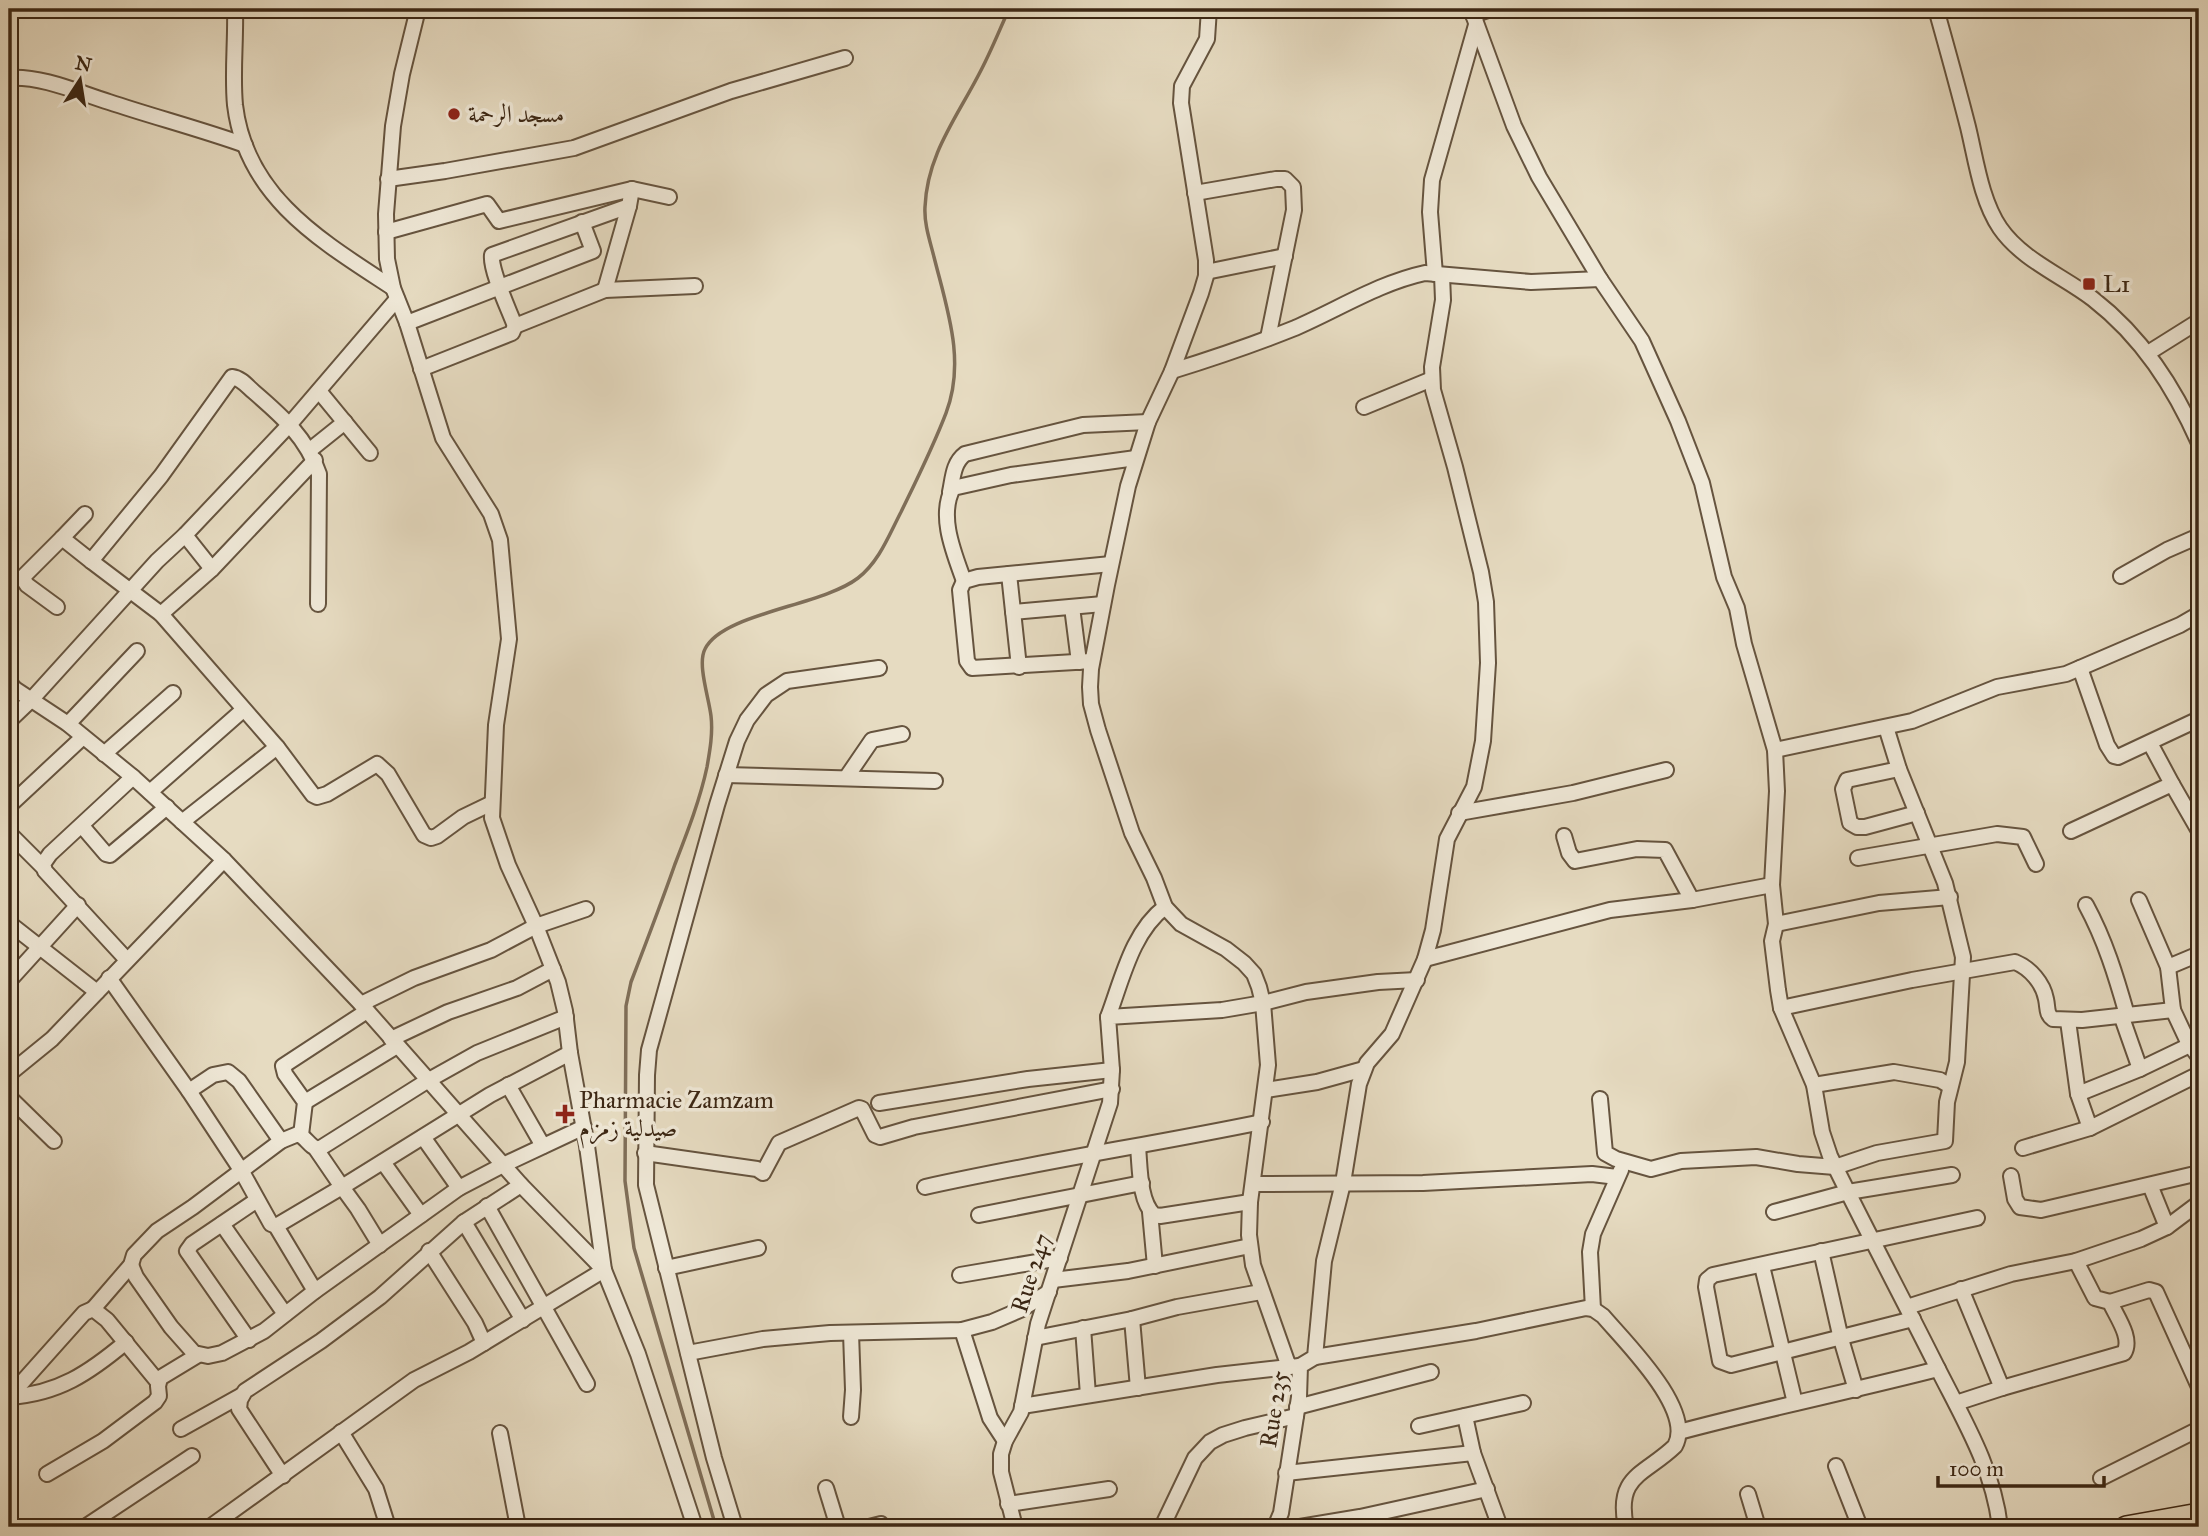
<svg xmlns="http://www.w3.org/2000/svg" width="2208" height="1536" viewBox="0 0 2208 1536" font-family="'IM FELL Great Primer',Amiri,serif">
  <rect width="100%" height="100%" fill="#e6dbc1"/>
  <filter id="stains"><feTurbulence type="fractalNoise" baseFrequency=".00286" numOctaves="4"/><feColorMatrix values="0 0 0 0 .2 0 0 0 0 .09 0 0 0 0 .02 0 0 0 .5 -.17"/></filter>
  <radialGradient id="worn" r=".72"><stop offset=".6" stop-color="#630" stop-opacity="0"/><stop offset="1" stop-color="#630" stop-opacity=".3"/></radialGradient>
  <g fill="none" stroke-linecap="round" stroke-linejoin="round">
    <path stroke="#7f6e58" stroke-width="3.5" d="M716 1527 634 1248 625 1181 626 1006 631 982C646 943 661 904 675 864 687 833 700 800 707 767 710 750 713 733 711 716 709 698 697 664 705 649 722 613 822 606 858 578 879 562 889 535 901 512 917 479 933 447 946 413 966 361 947 309 934 257 930 241 924 224 925 207 927 156 955 120 978 76 990 54 999 31 1009 9"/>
    <defs>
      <g id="street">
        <path d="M235 9C236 41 232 73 235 105 246 198 323 242 393 288"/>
        <polyline points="1209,9 1207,39 1182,86 1181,103 1206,260 1206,276 1201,293 1172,371 1148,422 1128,486 1107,585 1091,669 1090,687 1091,704 1098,730 1132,833 1154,878 1165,907 1181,924 1226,949 1244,963 1254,974 1259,987 1263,1003 1268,1065 1250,1202 1249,1235 1253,1265 1289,1367 1300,1366"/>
        <path d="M1471 9 1514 126 1539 177 1600 279 1642 341 1678 421 1702 483 1724 577 1737 608 1744 644 1775 750 1777 791 1772 885 1776 924 1772 941 1778 990 1781 1008 1814 1085 1822 1132 1830 1156C1864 1226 1901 1295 1936 1365 1963 1419 1993 1467 2000 1527"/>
        <path d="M1936 9C1947 48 1958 88 1968 127 1976 160 1981 200 2000 228 2022 260 2063 276 2093 299 2142 337 2174 387 2199 443"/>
        <polyline points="1473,15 1491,9"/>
        <path d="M9 78C43 76 77 92 109 102 154 117 200 129 245 145"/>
        <polyline points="388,179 445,171 574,148 731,91 845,58"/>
        <path d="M632 189 629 206 492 255C490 270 509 310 515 326L605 290 695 286"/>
        <polyline points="1195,193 1276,179 1285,179 1293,187 1294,210 1268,338"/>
        <polyline points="386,232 487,204 499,221 632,189 669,197"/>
        <polyline points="1206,272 1285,256"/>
        <polyline points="1435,274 1430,212 1432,180 1476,25"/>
        <polyline points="605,290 629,206"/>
        <polyline points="407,323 593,251 582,222"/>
        <polyline points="2148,353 2199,321"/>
        <polyline points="421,369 512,333 515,326"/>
        <path d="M1172 371C1214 358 1255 344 1295 328 1339 309 1379 283 1425 273L1531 282 1600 279"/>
        <polyline points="319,391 370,453"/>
        <polyline points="1364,407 1432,379"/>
        <polyline points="310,450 345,422"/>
        <path d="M950 492C953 478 953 463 965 454L1083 425 1148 422"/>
        <polyline points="85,514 62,538 91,561"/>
        <polyline points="185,535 212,569"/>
        <polyline points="1009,574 1019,667"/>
        <polyline points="2121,576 2167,550 2199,536"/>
        <path d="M964 581C954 553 938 516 953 488L1011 475 1136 458"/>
        <path d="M318 604 319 474C307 438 282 416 254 392 247 386 241 378 232 377L161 476 91 561 161 614 277 747 313 795 317 797 327 794 377 764 388 774 424 835 431 838 437 836 463 817 492 803"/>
        <polyline points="57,607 27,585 23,579 25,575 62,538"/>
        <polyline points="1072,607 1079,662"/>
        <polyline points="1013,612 1103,604"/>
        <polyline points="161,614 212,569 315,460"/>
        <polyline points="1092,661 972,668 967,661 960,590 964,581 978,577 1111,564"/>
        <polyline points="2080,668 2107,745 2114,756 2118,757 2199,719"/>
        <polyline points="9,682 15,689 68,724 133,777 224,860 361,1004 521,1185 604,1270 638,1354 695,1527"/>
        <polyline points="9,721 31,700 157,561 185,535 290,424 397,299"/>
        <polyline points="68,724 137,651"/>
        <polyline points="1775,750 1912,721 1997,687 2066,674 2180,625 2199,614"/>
        <polyline points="104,754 173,693"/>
        <polyline points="1899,769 1847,780 1843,789 1850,823 1857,827 1865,827 1917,813"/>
        <polyline points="726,775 935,781"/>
        <polyline points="846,778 872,740 902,734"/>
        <polyline points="2172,784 2199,831"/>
        <polyline points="150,792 243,710"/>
        <polyline points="9,806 83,737"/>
        <polyline points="1459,813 1573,793 1666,770"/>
        <polyline points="182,822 277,747"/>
        <polyline points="82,826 106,854 110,855 167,807"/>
        <polyline points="2071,831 2172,784 2150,743"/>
        <polyline points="9,833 43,867"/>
        <polyline points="1564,836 1569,853 1575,861 1637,849 1665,850 1692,900"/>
        <polyline points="1858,858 1997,834 2023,837 2036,864"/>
        <polyline points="2139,900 2168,967 2173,1010 2188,1042 2199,1057"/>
        <path d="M2086 905C2105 940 2116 976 2127 1015"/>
        <polyline points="9,923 97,992"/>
        <polyline points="1776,924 1879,903 1950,897"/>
        <polyline points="1425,959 1610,910 1692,900 1772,885"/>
        <polyline points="127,960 45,871 43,864 50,854 133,777"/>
        <polyline points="2168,967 2199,954"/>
        <polyline points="109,978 189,1091 213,1075 228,1072 239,1081 281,1141"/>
        <polyline points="9,981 78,905"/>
        <polyline points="361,1004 414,978 491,950 536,926 586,909"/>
        <path d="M1781 1008 1912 980 2015 962C2030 968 2043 983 2046 999 2048 1008 2046 1014 2053 1019L2082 1020 2173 1010"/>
        <polyline points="2121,1015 2140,1069"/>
        <path d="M1108 1017C1122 980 1132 932 1165 907"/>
        <polyline points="2068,1021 2078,1094 2090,1128"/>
        <polyline points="391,1039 448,1012 517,988 553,969"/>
        <polyline points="9,1074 52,1039 224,860"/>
        <polyline points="508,1085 543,1146"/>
        <polyline points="1814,1085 1894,1072 1940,1080 1950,1086"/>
        <polyline points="1266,1090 1317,1082 1364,1069"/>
        <polyline points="189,1091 241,1170 271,1224 276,1226 315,1291"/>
        <polyline points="2078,1094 2140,1069 2190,1045"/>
        <polyline points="9,1097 54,1141"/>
        <polyline points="1600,1099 1605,1153 1616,1159 1651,1169 1681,1161 1756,1157 1798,1164 1835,1167 1877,1153 1945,1141 1947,1102 1957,1062 1963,957 1945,883 1899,769 1886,727"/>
        <polyline points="305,1102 397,1046"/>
        <polyline points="879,1103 1028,1079 1112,1070"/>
        <polyline points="301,1135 305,1102 285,1074 283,1066 367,1011"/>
        <polyline points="423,1137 459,1188"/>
        <path d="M1138 1147C1140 1167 1139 1201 1154 1215L1160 1216 1250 1202"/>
        <polyline points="2023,1148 2090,1128 2199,1074"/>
        <polyline points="316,1149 342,1187 490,1095 570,1053"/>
        <polyline points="645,1153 757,1169 763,1173 779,1143 859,1108 862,1109 875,1135 880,1137 914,1127 1112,1089"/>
        <polyline points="383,1162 421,1215"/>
        <polyline points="2011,1176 2015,1199 2020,1207 2041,1210 2199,1173"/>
        <polyline points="1253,1184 1423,1183 1592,1174 1617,1177"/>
        <polyline points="2150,1185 2167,1227"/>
        <path d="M925 1187C1037 1162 1150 1145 1262 1122"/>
        <polyline points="487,1206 587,1384"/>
        <polyline points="1150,1212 1155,1266"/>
        <polyline points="1774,1212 1848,1192 1952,1175"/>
        <polyline points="979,1215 1142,1183"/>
        <polyline points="464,1222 523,1320"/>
        <polyline points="222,1224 285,1314"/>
        <polyline points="276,1226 342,1187 358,1209 380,1245"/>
        <polyline points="429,1251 475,1323 484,1343"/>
        <polyline points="1821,1251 1841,1339 1856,1390"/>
        <polyline points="131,1265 136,1277 171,1327 194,1353 208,1356 222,1353 264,1331 315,1291 459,1188 503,1165 584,1127"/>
        <polyline points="1762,1266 1795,1403"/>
        <polyline points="666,1268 758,1248"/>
        <polyline points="960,1275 1060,1258"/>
        <polyline points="1053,1280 1128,1271 1250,1246"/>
        <polyline points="1961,1289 2002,1388"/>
        <polyline points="2110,1302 2149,1290 2156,1292 2199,1387"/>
        <polyline points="1907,1307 2011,1274 2076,1261 2141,1239 2167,1227 2199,1203"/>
        <path d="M93 1309 131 1265 134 1255 157 1231 193 1207 281 1141 298 1134C306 1137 310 1148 319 1149L427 1081 477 1053 566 1017"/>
        <polyline points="1593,1309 1590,1252 1593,1234 1621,1170"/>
        <polyline points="1132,1319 1177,1307 1261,1292"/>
        <polyline points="1913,1319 1731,1365 1720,1361 1706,1287 1707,1280 1713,1275 1977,1218"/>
        <polyline points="1083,1328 1088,1395"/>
        <polyline points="962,1330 990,1418 1005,1441"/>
        <polyline points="1035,1338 1132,1319 1138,1388"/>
        <polyline points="249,1340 187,1251 192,1244 257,1200"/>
        <polyline points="688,1353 763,1339 830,1333 962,1330 992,1322 1020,1310 1049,1292"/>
        <path d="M1315 1357 1476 1331 1586 1308 1593 1309 1603 1316C1625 1342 1695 1410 1675 1446 1645 1475 1615 1475 1626 1527"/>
        <polyline points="9,1397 84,1313 93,1309 107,1320 158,1382"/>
        <path d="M9 1397C58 1394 89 1373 126 1342"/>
        <path d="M1956 1403 2002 1388 2124 1353C2133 1338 2116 1316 2110 1302L2095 1298 2076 1261"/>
        <polyline points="1022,1406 1217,1375 1289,1367"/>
        <polyline points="1297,1407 1431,1372"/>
        <polyline points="1465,1416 1473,1453 1500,1527"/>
        <polyline points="851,1417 853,1390 851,1333"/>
        <polyline points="1419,1426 1523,1403"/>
        <polyline points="181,1429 242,1395"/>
        <polyline points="341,1432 376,1489 388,1527"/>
        <path d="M1679 1432C1765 1409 1852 1391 1938 1369"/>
        <polyline points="500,1433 518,1527"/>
        <polyline points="1836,1466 1860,1527"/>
        <polyline points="1286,1473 1473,1453"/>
        <polyline points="47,1474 103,1441 155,1402 159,1396 158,1386 160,1378 198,1355"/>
        <polyline points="283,1476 239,1409 240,1400 245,1391 321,1341 380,1297 464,1222 521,1185"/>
        <polyline points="2101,1478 2199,1429"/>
        <polyline points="826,1488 838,1527"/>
        <polyline points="1748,1494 1758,1527"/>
        <polyline points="1008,1504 1109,1489"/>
        <polyline points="85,1527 192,1456"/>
        <polyline points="210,1527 414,1380 469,1352 604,1270 587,1146 570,1053 565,1011 558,982 536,926 508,865 492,818 496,725 509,639 500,540 491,514 443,438 407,323 393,288 387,259 386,214 393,126 402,74 418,9"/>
        <polyline points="735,1527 714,1458 646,1185 647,1075 649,1050 717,805 737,741 747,720 766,695 787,681 879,668"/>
        <polyline points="869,1527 881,1524"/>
        <polyline points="1015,1527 1001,1472 1001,1454 1005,1441 1021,1412 1038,1324 1110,1103 1112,1070 1108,1017 1222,1010 1263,1003 1306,992 1378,982 1417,980"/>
        <polyline points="1162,1527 1195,1458 1210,1442 1223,1435 1245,1428 1296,1416"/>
        <polyline points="1275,1527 1281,1513 1299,1397 1300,1366 1315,1357 1324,1261 1343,1183 1359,1084 1367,1063 1392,1034 1425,959 1433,930 1447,839 1474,787 1483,741 1488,663 1486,602 1481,572 1455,467 1433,390 1432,367 1443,300 1442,275"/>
        <polyline points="1300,1527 1360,1517 1487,1489"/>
      </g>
      <polyline id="primary" points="2126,1527 2199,1514"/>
    </defs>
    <use href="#street" stroke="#66543f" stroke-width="18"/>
    <use href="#primary" stroke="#3c2714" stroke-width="24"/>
    <use href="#street" stroke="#efe8d7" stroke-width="14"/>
    <use href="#primary" stroke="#e6dbc1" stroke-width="21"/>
  </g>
  <g fill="#8f2418" stroke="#efe8d7" stroke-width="2.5">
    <circle cx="454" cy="114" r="7"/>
    <rect x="2082" y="277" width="14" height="14" rx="3.5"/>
    <path d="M561.5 1103.5h7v7h7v7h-7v7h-7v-7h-7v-7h7z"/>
  </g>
  <g text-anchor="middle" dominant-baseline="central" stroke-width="7" stroke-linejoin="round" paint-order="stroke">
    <g font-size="24" fill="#3c2714" stroke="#efe8d7" text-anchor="start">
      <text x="468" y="114">مسجد الرحمة</text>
      <text x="2103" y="284">L1</text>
      <text x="579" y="1100">Pharmacie Zamzam<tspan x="579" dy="28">صيدلية زمزم</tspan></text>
    </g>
    <g font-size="24" fill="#3c2714" stroke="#efe8d7">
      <text transform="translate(1031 1273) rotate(-72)">Rue 247</text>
      <text transform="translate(1274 1409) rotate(-81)">Rue 235</text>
    </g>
  </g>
  <rect width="2208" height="1536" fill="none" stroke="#e6dbc1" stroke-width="35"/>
  <rect x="10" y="10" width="2187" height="1515" fill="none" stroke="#3c2714" stroke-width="3.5"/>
  <rect x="18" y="18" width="2173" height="1501" fill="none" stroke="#3c2714" stroke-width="2"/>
  <g transform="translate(80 80) rotate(12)" stroke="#efe8d7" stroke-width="5" paint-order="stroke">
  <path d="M0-5L12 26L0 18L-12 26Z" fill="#3c2714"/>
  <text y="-10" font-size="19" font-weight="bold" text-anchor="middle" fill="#3c2714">N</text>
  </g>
  <path d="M1938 1476v10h166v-10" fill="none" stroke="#3c2714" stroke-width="3.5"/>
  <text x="1949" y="1476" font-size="21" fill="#3c2714" stroke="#efe8d7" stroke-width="5" paint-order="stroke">100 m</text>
  <rect width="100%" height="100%" filter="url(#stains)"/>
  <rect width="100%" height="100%" fill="url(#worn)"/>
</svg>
